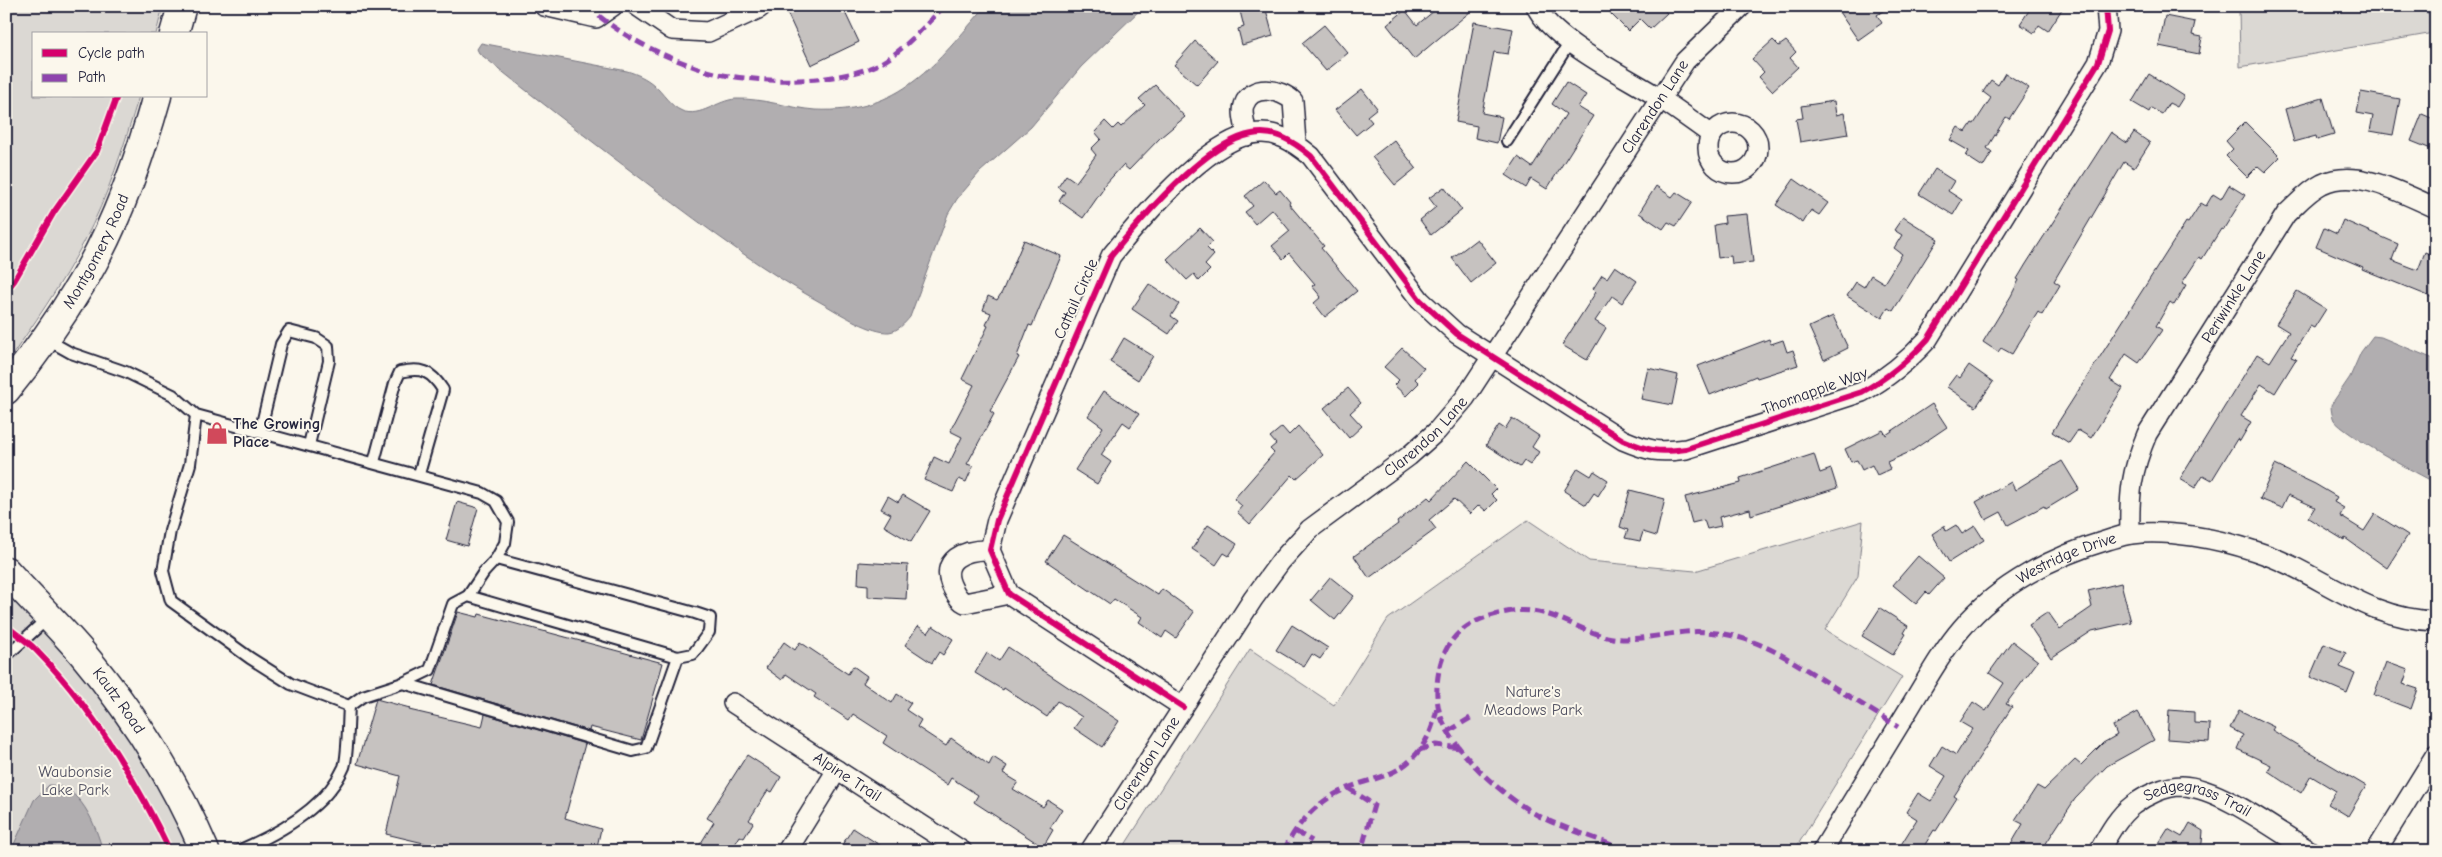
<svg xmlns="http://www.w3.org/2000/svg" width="2442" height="857" viewBox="0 0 2442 857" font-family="'Comic Neue',sans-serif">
  <rect width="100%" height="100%" fill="#fbf7ec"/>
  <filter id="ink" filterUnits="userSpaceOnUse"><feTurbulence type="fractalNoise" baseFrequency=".02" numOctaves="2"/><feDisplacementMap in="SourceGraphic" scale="10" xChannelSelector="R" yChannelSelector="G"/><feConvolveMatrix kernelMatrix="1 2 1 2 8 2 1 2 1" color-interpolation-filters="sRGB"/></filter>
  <g filter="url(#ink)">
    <g fill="#dbd8d3" stroke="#7e7d87">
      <path d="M6 6H163L156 34H34V96H139C124 146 108 196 84 242 61 285 34 324 6 364Z"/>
      <polygon points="2239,6 2417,6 2436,19 2436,27 2428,34 2240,67"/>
      <polygon points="1528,520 1589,561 1695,571 1863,521 1858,576 1825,630 1902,677 1794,851 1121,851 1250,649 1334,705 1388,619"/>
      <path d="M6 590C38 625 71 659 100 696 137 744 164 797 192 851H6Z"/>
    </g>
    <g fill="#b1aeb0" stroke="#787681">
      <path d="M986 6H1144L1081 67 1031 127 980 172 957 199 948 214 910 317C905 323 898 331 889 332 872 333 842 315 827 306 765 272 709 230 652 187 594 143 536 99 479 53L477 49 481 43 627 71C637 74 646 78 654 85 663 93 670 106 682 111 701 118 717 100 736 99 762 98 789 108 815 110 902 114 935 64 986 6Z"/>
      <path d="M2373 336 2381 337 2436 360V483C2418 474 2343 434 2334 420 2332 416 2331 410 2331 405L2350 377 2361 352Z"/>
      <path d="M49 785C81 785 95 824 103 851H11L34 800Z"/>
    </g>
    <g fill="#c6c2c0" stroke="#22223b">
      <polygon points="784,6 842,6 859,42 811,65"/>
      <polygon points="1257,6 1265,6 1273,36 1242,45 1238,29 1244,27 1240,11"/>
      <polygon points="1440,6 1477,6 1414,59 1387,25 1405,10 1417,25"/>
      <polygon points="1603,6 1660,6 1667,13 1650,29 1640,19 1628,31"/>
      <polygon points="1835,6 1890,6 1877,15 1882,23 1858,40"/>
      <polygon points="2032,6 2064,6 2048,31 2039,25 2034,33 2020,24"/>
      <polygon points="2165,16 2195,22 2192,35 2202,37 2199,54 2159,46"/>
      <polygon points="1474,22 1513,29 1508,54 1494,52 1482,113 1502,117 1497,143 1475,138 1477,126 1456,122"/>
      <polygon points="1324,25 1348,53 1326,71 1302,43"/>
      <polygon points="1773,40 1779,46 1786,41 1796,52 1790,58 1798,67 1772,91 1759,77 1764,72 1752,59"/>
      <polygon points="1195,41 1218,61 1197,85 1174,65"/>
      <polygon points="2005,73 2029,88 2009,119 2006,117 1987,148 1992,152 1983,167 1966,156 1969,151 1950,140 1958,127 1966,132 1972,123 1974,124 1991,98 1983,92 1991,80 1998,85"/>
      <polygon points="2149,74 2184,96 2177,107 2169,103 2162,114 2151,108 2149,112 2132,102"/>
      <polygon points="1566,82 1586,95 1578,107 1593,116 1547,189 1531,179 1526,188 1506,175 1518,157 1532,167 1566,114 1552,104"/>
      <polygon points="1155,85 1185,117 1161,137 1129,170 1123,165 1103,187 1104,188 1083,218 1059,201 1065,192 1058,187 1066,175 1076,182 1096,155 1091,149 1101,139 1095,132 1105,121 1113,129 1118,124 1121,127 1145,105 1139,99"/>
      <polygon points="1362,89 1377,108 1367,116 1372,122 1356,135 1335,110"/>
      <polygon points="2361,92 2400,99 2393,135 2370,131 2373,116 2357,113"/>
      <polygon points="2323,98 2334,135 2317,140 2316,136 2294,142 2285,109"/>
      <polygon points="1834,101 1836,115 1844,113 1848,134 1800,142 1796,119 1803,118 1801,106"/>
      <polygon points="2422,114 2436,120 2436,151 2411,141"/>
      <polygon points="2245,122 2280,157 2265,172 2258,166 2247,177 2226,156 2233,149 2226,141"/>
      <polygon points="2111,132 2127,143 2134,132 2150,143 2134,168 2124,162 2054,281 2060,285 2042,315 2038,312 2012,354 2001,348 1998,352 1983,342 2011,296 2019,280 2017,279 2026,264"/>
      <polygon points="1394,140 1416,168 1395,185 1372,157"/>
      <polygon points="1935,169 1954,181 1948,191 1962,200 1953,215 1919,194"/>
      <polygon points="1794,179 1828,203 1819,215 1811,210 1803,223 1776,205"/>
      <polygon points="1264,180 1276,193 1280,190 1290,202 1289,204 1324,246 1321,248 1357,291 1325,317 1314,303 1321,297 1312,286 1315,284 1289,253 1283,259 1272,246 1290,231 1272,209 1255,224 1245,212 1253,206 1245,196"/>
      <polygon points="2229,185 2245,195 2223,230 2221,229 2202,259 2199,257 2182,283 2186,285 2174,305 2170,302 2156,326 2162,330 2139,363 2126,354 2110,380 2123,388 2091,438 2078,430 2069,443 2052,432 2186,222 2188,223 2201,203 2206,206 2213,194 2221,199"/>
      <polygon points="1656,186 1672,197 1676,192 1692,202 1676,226 1668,222 1663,229 1639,213"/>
      <polygon points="1444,187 1462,210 1431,235 1420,220 1436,207 1429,198"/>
      <polygon points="1747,214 1753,262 1732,264 1731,256 1718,258 1714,225 1725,223 1724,216"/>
      <polygon points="1903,217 1938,239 1893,311 1888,308 1882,318 1847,296 1856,282 1864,287 1871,275 1884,283 1902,254 1894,248 1902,235 1894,230"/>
      <polygon points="2343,220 2398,244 2392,260 2418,270 2425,252 2436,257 2436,299 2362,269 2363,267 2316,247 2324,228 2337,234"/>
      <polygon points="1200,228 1213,242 1207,248 1214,255 1205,265 1210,270 1199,281 1194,274 1187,280 1167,259"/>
      <polygon points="1477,239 1496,263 1471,283 1452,258"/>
      <polygon points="1024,240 1061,256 1032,326 1029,325 1017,356 1019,357 990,411 994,414 967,464 973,466 966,482 959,479 953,492 924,480 934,457 949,464 962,437 950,431 974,385 962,379 988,326 986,325 991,313 983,310 988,296 997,300 1002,292"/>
      <polygon points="1615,266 1637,281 1622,303 1612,296 1595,321 1606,328 1587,360 1562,345 1596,292 1593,289 1602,275 1607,278"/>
      <polygon points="1149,284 1179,304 1171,316 1178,321 1169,334 1132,309"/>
      <polygon points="2297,291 2326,309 2314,328 2310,326 2291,357 2296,359 2275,393 2261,384 2241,416 2251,422 2240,441 2237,439 2212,480 2203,475 2195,488 2180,479 2257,354 2270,362 2289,332 2276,324"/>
      <polygon points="1833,316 1848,348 1824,360 1809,327"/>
      <polygon points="1124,338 1153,356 1138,380 1110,362"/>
      <polygon points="1769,339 1771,344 1783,340 1787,352 1793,350 1798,365 1757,378 1756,376 1710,395 1698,366"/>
      <polygon points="1402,348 1424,368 1415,379 1419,383 1406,396 1394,385 1399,380 1384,367"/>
      <polygon points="1969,365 1993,382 1976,407 1947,387 1956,375 1960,378"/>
      <polygon points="1648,368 1678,375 1672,405 1641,399"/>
      <polygon points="1348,388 1361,403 1350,413 1362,426 1349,438 1324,408"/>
      <polygon points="1104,391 1139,414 1130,427 1123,422 1101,455 1111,462 1097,484 1075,470 1103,427 1088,416"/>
      <polygon points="1932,404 1947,427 1910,452 1887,462 1890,469 1877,475 1872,465 1862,470 1857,460 1851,462 1845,449 1883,430 1886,435"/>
      <polygon points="1512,418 1539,436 1532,447 1539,452 1530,465 1524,461 1520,467 1486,445 1499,425 1505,429"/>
      <polygon points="1298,426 1323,455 1296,479 1292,475 1250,524 1237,512 1242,506 1234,499 1274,453 1270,449 1276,444 1270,437 1282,427 1289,435"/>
      <polygon points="1814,454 1820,473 1831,469 1837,488 1751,515 1750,509 1719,517 1721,526 1707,529 1704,520 1692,523 1685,497 1741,483 1740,478"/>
      <polygon points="1468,461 1496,489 1491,494 1497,500 1486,511 1479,505 1470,514 1454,499 1429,520 1436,529 1369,578 1354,556 1398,524 1397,522 1428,497 1431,500"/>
      <polygon points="2062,461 2079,489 2046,509 2044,506 2008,525 2001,512 1986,520 1976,502 2011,482 2015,490"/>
      <polygon points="2275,465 2315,484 2337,497 2334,502 2344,508 2340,516 2364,531 2375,514 2408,535 2387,568 2345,538 2344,540 2308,518 2315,507 2288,495 2282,508 2260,499"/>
      <polygon points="1578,468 1591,476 1594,471 1608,480 1598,496 1594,493 1586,505 1564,491"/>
      <polygon points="1630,490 1665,499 1656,536 1643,532 1640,541 1625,538 1628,530 1620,527"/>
      <polygon points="903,495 930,511 911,542 884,526 891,514 881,509 888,496 898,502"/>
      <polygon points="457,502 478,508 467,546 446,540"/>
      <polygon points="1208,525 1237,544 1229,556 1224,553 1216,565 1192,549"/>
      <polygon points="1956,525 1962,534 1975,526 1984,540 1949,562 1932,534 1944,526 1946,531"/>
      <polygon points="1063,535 1158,595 1162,589 1194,612 1176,638 1166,631 1162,638 1139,622 1142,617 1114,599 1110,604 1046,561"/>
      <polygon points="1918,556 1944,578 1929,595 1926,592 1916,604 1893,585"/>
      <polygon points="859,562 908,565 906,599 868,597 868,585 858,584"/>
      <polygon points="1330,577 1354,596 1335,620 1311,600"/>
      <polygon points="2121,583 2131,622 2092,631 2051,658 2029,625 2048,612 2060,629 2092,607 2088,591"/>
      <polygon points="1880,608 1908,626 1904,633 1906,634 1893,655 1862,636"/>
      <polygon points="458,612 478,617 479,614 663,663 641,740 590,727 589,731 433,685"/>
      <polygon points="1292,625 1328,648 1320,659 1312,654 1304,667 1276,650"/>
      <polygon points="918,626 928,633 933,626 953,639 943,655 939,652 932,663 905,645"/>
      <polygon points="2012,641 2038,661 2006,704 2012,707 1954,796 1957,798 1936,831 1934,830 1921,851 1897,851 1917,819 1906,812 1918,793 1931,801 1946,776 1930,766 1942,746 1956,755 1972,729 1960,722 1973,702 1986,711 2004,683 1989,673"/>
      <polygon points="784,642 795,650 800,642 848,674 853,666 867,676 863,683 892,703 897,694 911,703 906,710 921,720 917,727 946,746 951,738 989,765 993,757 1007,766 1003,773 1018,782 1013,789 1043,807 1048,800 1062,809 1050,828 1053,830 1043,847 974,802 978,795 951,778 947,785 883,743 887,736 853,714 849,720 814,697 816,694 786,674 782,680 766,668"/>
      <polygon points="2324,644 2346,653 2340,667 2355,673 2347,693 2310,677"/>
      <polygon points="1008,647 1119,721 1102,747 1074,728 1082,717 1058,701 1047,717 1004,688 1003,690 975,673 987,653 999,661"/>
      <polygon points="2386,662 2408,670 2403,684 2418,689 2411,709 2374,695"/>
      <polygon points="376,699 410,708 409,710 482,727 485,714 585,744 565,818 601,829 596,851 457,851 386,834 400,776 357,764"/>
      <polygon points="2169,710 2194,712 2194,723 2210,724 2209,742 2167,739"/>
      <polygon points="2239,710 2274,727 2272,730 2366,786 2348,816 2328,804 2336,791 2311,776 2301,793 2268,771 2271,765 2237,749 2243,735 2230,728"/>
      <polygon points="2138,712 2154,740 2107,766 2075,799 2041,851 2007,851 2023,824 2015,820 2037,786 2044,790 2075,760 2081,765 2103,743 2117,735 2113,726"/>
      <polygon points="747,755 781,777 772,792 768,790 749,820 753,823 744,838 740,836 731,851 696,851 714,822 707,818"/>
      <polygon points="2190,823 2203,831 2202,843 2199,848 2204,851 2154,851 2168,829 2182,837"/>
      <polygon points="853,828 889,851 838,851"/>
    </g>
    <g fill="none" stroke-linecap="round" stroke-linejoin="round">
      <defs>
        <g id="lane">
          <polyline points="1507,141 1570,42"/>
          <polyline points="46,339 71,353 126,372 173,395 196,415 190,464 170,531 163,571 171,601 250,658 291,684 349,706 363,696 403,683 430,670 453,604 468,596 678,657 693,654 709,632 710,618 695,613 496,559 505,543 508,522 496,501 482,493 196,415"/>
          <polyline points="260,432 281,344 289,331 316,338 328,346 329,361 309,445"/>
          <path d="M374 462 395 383 400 372C422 367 431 371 443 390L419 474"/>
          <polyline points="468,596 484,572 496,559"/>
          <polyline points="6,656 48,618"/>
          <polyline points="403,683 633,751 646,748 678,657"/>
          <path d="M238 851C278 834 326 808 344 767 348 756 348 720 349 706"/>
        </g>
        <g id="street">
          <polyline points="544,6 596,18 613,6"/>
          <polyline points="637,6 672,30 708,32 760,8"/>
          <path d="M1536 6C1551 40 1625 76 1658 97 1676 109 1694 122 1712 135"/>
          <circle cx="1733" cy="148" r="25"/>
          <path d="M1247 136C1246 127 1241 113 1244 105 1251 83 1281 89 1293 101L1296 143"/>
          <path id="s1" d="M2130 534C2129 494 2131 472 2147 434L2286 214C2297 204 2308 191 2322 184 2358 167 2403 194 2436 208"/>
          <path d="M990 550C966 549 937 559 953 589 956 595 959 600 965 603L1009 594"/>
          <path id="s2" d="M733 703 962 851"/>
          <path d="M1183 707 1009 594 990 550 997 520 1111 256C1140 220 1206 142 1252 134 1275 129 1294 142 1311 156L1420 300 1457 334 1623 440C1649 451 1658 453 1686 449L1862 392C1889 377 1908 361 1928 339L2098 63 2108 31 2106 6"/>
          <polyline points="787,851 837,770"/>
          <path id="s3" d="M1090 851 1253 599 1281 561 1310 529 1409 456 1437 431 1465 398 1685 61 1742 6"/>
          <path id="s4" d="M1822 851C1851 803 1881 755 1910 707 1926 681 1942 651 1962 628 1999 584 2054 556 2108 540 2115 538 2123 535 2131 534 2168 529 2219 539 2255 551 2321 572 2362 619 2436 621"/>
          <path id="s5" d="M2099 851C2108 835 2118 816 2133 805 2146 795 2165 786 2182 786 2219 787 2277 831 2310 851"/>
          <polyline points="2376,851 2436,754"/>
        </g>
        <g id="secondary">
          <polyline points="174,34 182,6"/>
          <path id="s6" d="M6 390C33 357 59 321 81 284 114 230 140 157 157 96"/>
          <path id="s7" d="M6 571C31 599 58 625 82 653 132 712 174 779 205 851"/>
        </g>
      </defs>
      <use href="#lane" stroke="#22223b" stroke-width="14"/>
      <use href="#street" stroke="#22223b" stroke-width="22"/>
      <use href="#secondary" stroke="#22223b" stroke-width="31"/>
      <use href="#lane" stroke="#fbf7ec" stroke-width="10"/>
      <use href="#street" stroke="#fbf7ec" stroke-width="19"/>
      <use href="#secondary" stroke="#fbf7ec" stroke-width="28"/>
      <g stroke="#8e44ad" stroke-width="5" stroke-dasharray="10 5" stroke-linecap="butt">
        <path d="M599 16C630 41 669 59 707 71 752 84 836 85 879 64 901 53 927 24 944 6"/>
        <polyline points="1449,731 1472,717"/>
        <polyline points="1419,750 1436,745 1460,748"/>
        <polyline points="1348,788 1374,805 1361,851"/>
        <polyline points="1295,831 1312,841"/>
        <path d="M1284 851C1294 827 1317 802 1341 791 1357 783 1375 780 1391 773 1418 761 1433 734 1437 707"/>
        <path d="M1625 851C1597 837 1566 830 1539 816 1505 798 1455 754 1441 717 1435 700 1436 680 1441 662 1451 630 1475 618 1507 612 1545 604 1572 628 1607 637 1640 644 1673 629 1706 632 1754 635 1784 656 1823 680 1848 696 1873 711 1898 727"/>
      </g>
      <defs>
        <g id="cycleway">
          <polyline points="6,291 14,281 54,212 97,151 117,96"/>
          <path d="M6 625C15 634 26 640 35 649 92 707 135 778 170 851"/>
          <path d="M1183 707 1009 594 990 550 997 520 1111 256C1140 220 1206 142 1252 134 1275 129 1294 142 1311 156L1420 300 1457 334 1623 440C1649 451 1658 453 1686 449L1862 392C1889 377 1908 361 1928 339L2098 63 2108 31 2106 6"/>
        </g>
      </defs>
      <use href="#cycleway" stroke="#fbf7ec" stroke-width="9"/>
      <use href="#cycleway" stroke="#d6006c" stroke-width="6"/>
    </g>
  </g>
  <defs>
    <symbol id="shop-bare" viewBox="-9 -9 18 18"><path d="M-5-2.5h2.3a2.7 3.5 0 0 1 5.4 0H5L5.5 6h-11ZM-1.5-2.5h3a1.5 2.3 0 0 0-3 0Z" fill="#d1495b" stroke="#fbf7ec" stroke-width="2.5" paint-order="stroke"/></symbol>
  </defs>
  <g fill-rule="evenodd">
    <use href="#shop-bare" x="201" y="417" width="32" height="32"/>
  </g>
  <g text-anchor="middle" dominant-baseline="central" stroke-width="4" stroke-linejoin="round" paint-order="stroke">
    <g font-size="16" fill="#22223b" stroke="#fbf7ec">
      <text stroke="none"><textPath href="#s3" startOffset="942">Clarendon Lane</textPath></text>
      <text stroke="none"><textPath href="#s6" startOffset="166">Montgomery Road</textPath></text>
      <text stroke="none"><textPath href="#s1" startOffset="265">Periwinkle Lane</textPath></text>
      <text transform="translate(1076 299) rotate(-66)">Cattail Circle</text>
      <text transform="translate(1815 391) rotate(-20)">Thornapple Way</text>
      <text stroke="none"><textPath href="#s3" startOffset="539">Clarendon Lane</textPath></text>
      <text stroke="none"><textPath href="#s4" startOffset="391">Westridge Drive</textPath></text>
      <text stroke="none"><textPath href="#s7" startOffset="172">Kautz Road</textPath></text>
      <text stroke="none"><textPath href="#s3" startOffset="104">Clarendon Lane</textPath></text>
      <text stroke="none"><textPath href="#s2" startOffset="136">Alpine Trail</textPath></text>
      <text stroke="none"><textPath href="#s5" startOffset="128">Sedgegrass Trail</textPath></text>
    </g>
    <g font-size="16" font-weight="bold" fill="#22223b" stroke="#fbf7ec" text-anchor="start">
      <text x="233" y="424">The Growing<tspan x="233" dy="18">Place</tspan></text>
    </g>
    <g font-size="16" fill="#505061" stroke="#fbf7ec">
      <text x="1533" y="692">Nature's<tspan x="1533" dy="18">Meadows Park</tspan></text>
      <text x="75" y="772">Waubonsie<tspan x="75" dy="18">Lake Park</tspan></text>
    </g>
  </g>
  <rect width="2442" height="857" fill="none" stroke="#fbf7ec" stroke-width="25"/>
  <rect x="12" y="12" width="2417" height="832" fill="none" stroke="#22223b" stroke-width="2" filter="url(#ink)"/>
  <rect x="32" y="32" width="175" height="65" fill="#fbf7ec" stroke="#a4a2a5"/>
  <rect x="42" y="49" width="25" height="8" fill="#d6006c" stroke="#a4a2a5"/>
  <text x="78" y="58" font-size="15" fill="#22223b">Cycle path</text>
  <rect x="42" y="74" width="25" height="8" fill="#8e44ad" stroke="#a4a2a5"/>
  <text x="78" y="82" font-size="15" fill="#22223b">Path</text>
</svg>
